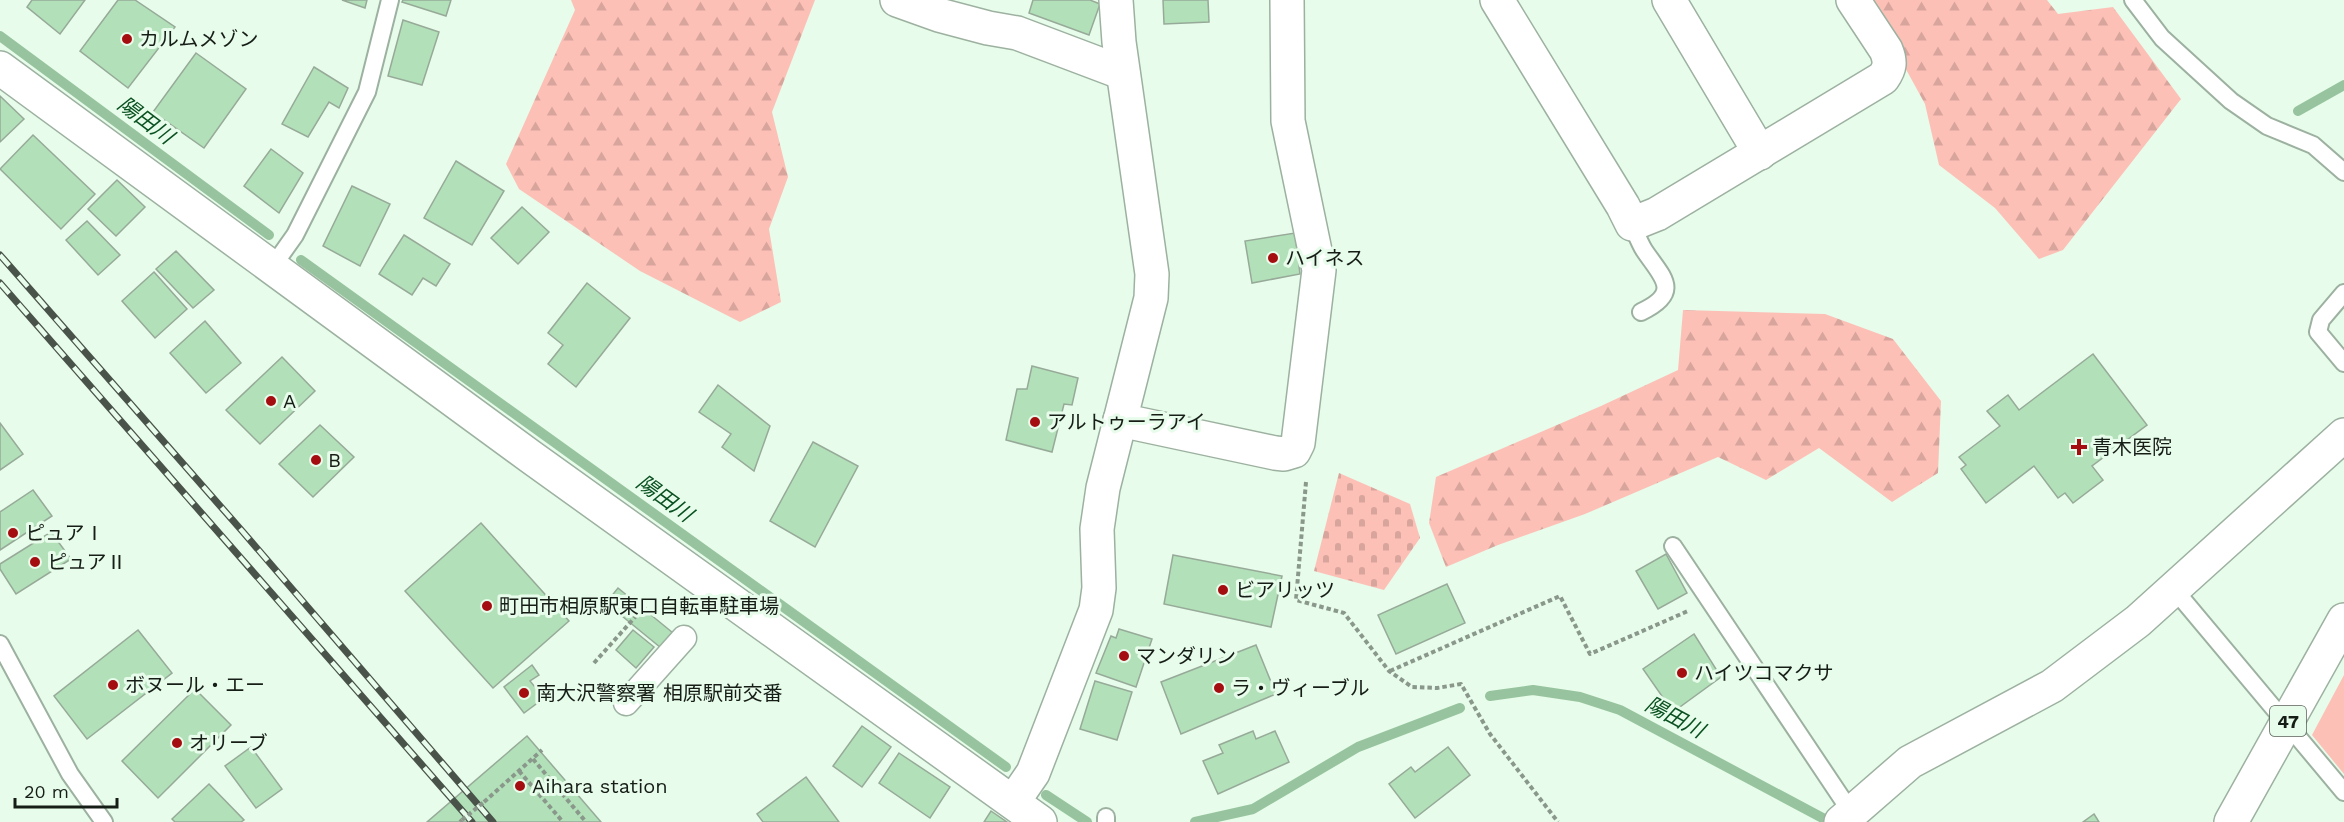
<svg xmlns="http://www.w3.org/2000/svg" width="2344" height="822" viewBox="0 0 2344 822" font-family="'Work Sans','Noto Sans JP',sans-serif">
  <defs>
    <pattern id="forest-firs" width="22" height="20" patternUnits="userSpaceOnUse" patternTransform="scale(1.5)"><rect width="22" height="20" fill="#fdc0b7"/><path d="M5 1l3.5 6h-7zM16 11l3.5 6h-7z" fill="#d8a59d"/></pattern>
    <pattern id="cemetery-stones" width="16" height="16" patternUnits="userSpaceOnUse" patternTransform="scale(1.5)"><rect width="16" height="16" fill="#fdc0b7"/><path d="M2 7V4a2 2 0 0 1 4 0v3zM10 15v-3a2 2 0 0 1 4 0v3z" fill="#d8a59d"/></pattern>
  </defs>
  <rect width="100%" height="100%" fill="#e7fcea"/>
  <polygon fill="#fdc0b7" points="2344,675 2344,774 2312,735"/>
  <g fill="url(#forest-firs)">
    <polygon points="571,0 815,0 772,112 788,177 769,229 781,302 740,322 640,271 519,189 506,164 575,10"/>
    <polygon points="1868,0 2047,0 2058,14 2113,7 2181,99 2063,250 2039,259 1995,208 1939,165 1925,104"/>
    <polygon points="1683,310 1825,314 1893,339 1941,401 1938,473 1892,502 1819,448 1766,480 1718,457 1585,514 1498,545 1446,567 1429,523 1436,477 1601,406 1678,370"/>
  </g>
  <polygon fill="url(#cemetery-stones)" points="1339,473 1410,504 1420,538 1384,590 1314,571"/>
  <g fill="none" stroke-linecap="round" stroke-linejoin="round">
    <g stroke="#97c49e" stroke-width="10">
      <polyline points="0,36 269,235"/>
      <polyline points="2298,111 2344,85"/>
      <polyline points="301,260 1006,767"/>
      <polyline points="1490,696 1533,690 1580,697 1620,710 1830,822"/>
      <polyline points="1046,795 1087,822"/>
      <polyline points="1195,822 1253,809 1358,747 1460,708"/>
    </g>
  </g>
  <g fill="#b2e0b8" stroke="#97aa99" stroke-width="1.5">
    <polygon points="32,0 85,0 60,34 27,7"/>
    <polygon points="118,0 135,0 175,27 128,88 80,51"/>
    <polygon points="342,0 367,0 365,8"/>
    <polygon points="403,0 451,0 446,16 402,2"/>
    <polygon points="1033,0 1090,0 1100,4 1089,35 1029,13"/>
    <polygon points="1163,0 1208,0 1209,22 1164,24"/>
    <polygon points="403,20 439,32 422,85 388,76"/>
    <polygon points="196,53 246,89 204,148 153,112"/>
    <polygon points="314,67 348,88 339,108 329,102 308,137 282,124"/>
    <polygon points="0,96 24,119 0,142"/>
    <polygon points="33,135 95,194 61,229 0,169"/>
    <polygon points="271,149 303,173 279,213 244,186"/>
    <polygon points="456,161 504,191 472,245 424,218"/>
    <polygon points="117,180 145,207 116,236 88,209"/>
    <polygon points="352,186 390,204 360,266 323,246"/>
    <polygon points="522,207 549,232 518,264 491,238"/>
    <polygon points="87,221 120,255 98,275 66,240"/>
    <polygon points="1295,233 1300,274 1252,283 1245,241"/>
    <polygon points="404,235 450,264 436,286 423,278 412,295 379,274"/>
    <polygon points="176,251 214,290 193,308 156,269"/>
    <polygon points="154,272 187,309 155,338 122,301"/>
    <polygon points="587,283 630,318 576,387 548,364 563,345 548,333"/>
    <polygon points="205,321 241,363 206,393 170,353"/>
    <polygon points="2093,354 2147,425 2092,466 2103,480 2073,503 2065,493 2058,498 2034,466 1986,503 1961,469 1966,465 1959,457 2000,426 1987,411 2008,395 2019,410"/>
    <polygon points="282,357 315,391 260,444 226,410"/>
    <polygon points="1032,366 1078,378 1072,405 1064,404 1052,452 1006,440 1017,389 1027,389"/>
    <polygon points="718,385 770,426 754,471 722,447 731,434 699,412"/>
    <polygon points="0,423 23,454 0,470"/>
    <polygon points="320,425 354,457 313,497 279,464"/>
    <polygon points="813,442 858,466 815,547 770,521"/>
    <polygon points="33,490 52,516 0,550 0,512"/>
    <polygon points="481,523 569,621 493,688 405,591"/>
    <polygon points="51,532 71,559 16,594 0,569 0,564"/>
    <polygon points="1666,554 1687,593 1658,609 1636,571"/>
    <polygon points="1173,555 1282,576 1271,627 1164,604"/>
    <polygon points="1447,584 1465,623 1396,654 1378,615"/>
    <polygon points="618,588 689,646 677,661 606,603"/>
    <polygon points="1119,629 1152,639 1136,687 1096,673 1111,636 1116,638"/>
    <polygon points="138,630 172,673 87,739 54,696"/>
    <polygon points="633,630 654,647 636,668 616,650"/>
    <polygon points="1694,634 1721,677 1673,712 1643,669"/>
    <polygon points="1256,645 1276,694 1181,734 1161,682"/>
    <polygon points="532,665 539,675 530,681 544,698 524,713 504,687"/>
    <polygon points="1095,681 1132,692 1117,740 1080,729"/>
    <polygon points="195,689 231,725 158,798 122,761"/>
    <polygon points="862,726 891,747 862,787 833,766"/>
    <polygon points="1253,731 1256,739 1275,731 1289,762 1218,794 1203,761 1223,753 1219,745"/>
    <polygon points="527,736 601,822 427,822"/>
    <polygon points="251,747 282,789 256,808 225,766"/>
    <polygon points="1448,747 1470,775 1415,818 1389,784 1411,767 1415,772"/>
    <polygon points="899,753 950,787 930,818 879,783"/>
    <polygon points="806,777 839,822 763,822 757,814"/>
    <polygon points="209,784 244,820 241,822 175,822 172,819"/>
    <polygon points="991,811 1007,822 984,822"/>
    <polygon points="2094,814 2099,822 2083,822"/>
  </g>
  <g fill="none" stroke-linecap="round" stroke-linejoin="round">
    <defs>
      <g id="service">
        <polyline points="2133,0 2162,38 2231,101 2267,126 2313,145 2344,172"/>
        <path d="M1632 224C1636 233 1639 242 1644 250 1662 277 1683 292 1641 312"/>
        <polyline points="273,266 295,235 367,92 390,0"/>
        <polyline points="2344,293 2321,320 2318,332 2344,363"/>
        <polyline points="1673,546 1851,812"/>
        <polyline points="2173,588 2344,792"/>
        <polyline points="0,644 70,774 104,822"/>
        <polyline points="1106,817 1106,822"/>
      </g>
      <polyline id="pedestrian" points="626,703 684,638"/>
      <g id="minor">
        <polyline points="897,0 939,15 988,28 1017,33 1123,73"/>
        <path d="M1497 0 1623 206 1632 224 1657 214 1883 78C1890 68 1891 62 1886 50L1853 0"/>
        <polyline points="1669,0 1760,153"/>
        <polyline points="0,68 531,457 1040,822"/>
        <polyline points="1120,420 1275,453 1284,454 1294,451 1298,443 1319,270 1288,121 1287,0"/>
        <polyline points="1013,802 1033,773 1096,610 1099,588 1097,529 1103,488 1151,298 1152,274 1119,42 1116,0"/>
        <polyline points="1841,822 1910,762 2052,686 2138,621 2344,435"/>
      </g>
      <polyline id="primary" points="2231,822 2344,620"/>
    </defs>
    <use href="#service" stroke="#9db1a0" stroke-width="20"/>
    <use href="#pedestrian" stroke="#9db1a0" stroke-width="27"/>
    <use href="#minor" stroke="#9db1a0" stroke-width="36"/>
    <use href="#primary" stroke="#9db1a0" stroke-width="36"/>
    <g stroke="#8a988c" stroke-width="4" stroke-dasharray="4.5 3" stroke-linecap="butt">
      <polyline points="1306,482 1296,600 1344,613 1389,671 1412,687 1437,688 1461,684 1490,734 1558,822"/>
      <polyline points="594,663 645,606"/>
      <polyline points="1390,671 1560,596 1590,654 1688,611"/>
      <polyline points="533,759 586,822"/>
      <polyline points="519,771 563,822"/>
      <polyline points="484,802 542,750"/>
      <polyline points="460,822 462,820"/>
    </g>
    <use href="#service" stroke="#fff" stroke-width="16"/>
    <use href="#pedestrian" stroke="#fff" stroke-width="24"/>
    <use href="#minor" stroke="#fff" stroke-width="33"/>
    <use href="#primary" stroke="#fff" stroke-width="33"/>
    <defs>
      <g id="rail">
        <polyline points="0,255 243,532 493,822"/>
        <polyline points="0,283 472,822"/>
      </g>
    </defs>
    <use href="#rail" stroke="#49534a" stroke-width="7"/>
    <use href="#rail" stroke="#e7fcea" stroke-width="4.5" stroke-dasharray="14" stroke-linecap="butt"/>
    <polyline stroke="#8a988c" stroke-width="4" stroke-dasharray="4.5 3" stroke-linecap="butt" points="462,820 484,802"/>
  </g>
  <g fill="#a50e11" stroke="#e7fcea" stroke-width="2">
    <circle cx="127" cy="39" r="6"/>
    <circle cx="1273" cy="258" r="6"/>
    <circle cx="271" cy="401" r="6"/>
    <circle cx="1035" cy="422" r="6"/>
    <path d="M2076 438h6v6h6v6h-6v6h-6v-6h-6v-6h6z"/>
    <circle cx="316" cy="460" r="6"/>
    <circle cx="13" cy="533" r="6"/>
    <circle cx="35" cy="562" r="6"/>
    <circle cx="1223" cy="590" r="6"/>
    <circle cx="487" cy="606" r="6"/>
    <circle cx="1124" cy="656" r="6"/>
    <circle cx="1682" cy="673" r="6"/>
    <circle cx="113" cy="685" r="6"/>
    <circle cx="1219" cy="688" r="6"/>
    <circle cx="524" cy="693" r="6"/>
    <circle cx="177" cy="743" r="6"/>
    <circle cx="520" cy="786" r="6"/>
  </g>
  <g text-anchor="middle" dominant-baseline="central" stroke-width="6" stroke-linejoin="round" paint-order="stroke">
    <rect fill="#e7fcea" stroke="#556056" stroke-width="1.5" x="2270" y="706" width="36" height="30" rx="4.5"/>
    <g font-size="18" font-weight="bold" fill="#161d17">
      <text x="2288" y="721">47</text>
    </g>
    <g font-size="20" fill="#161d17" stroke="#e7fcea" text-anchor="start">
      <text x="139" y="39">カルムメゾン</text>
      <text x="1285" y="258">ハイネス</text>
      <text x="283" y="401">A</text>
      <text x="1047" y="422">アルトゥーラアイ</text>
      <text x="2092" y="447">青木医院</text>
      <text x="328" y="460">B</text>
      <text x="25" y="533">ピュアⅠ</text>
      <text x="47" y="562">ピュアⅡ</text>
      <text x="1235" y="590">ビアリッツ</text>
      <text x="499" y="606">町田市相原駅東口自転車駐車場</text>
      <text x="1136" y="656">マンダリン</text>
      <text x="1694" y="673">ハイツコマクサ</text>
      <text x="125" y="685">ボヌール・エー</text>
      <text x="1231" y="688">ラ・ヴィーブル</text>
      <text x="536" y="693">南大沢警察署 相原駅前交番</text>
      <text x="189" y="743">オリーブ</text>
      <text x="532" y="786">Aihara station</text>
    </g>
    <g font-size="21" font-style="italic" fill="#0a5121" stroke="#e7fcea">
      <text transform="translate(146 120) rotate(37)">陽田川</text>
      <text transform="translate(665 498) rotate(36)">陽田川</text>
      <text transform="translate(1675 717) rotate(28)">陽田川</text>
    </g>
  </g>
  <path d="M15 798v9h102v-9" fill="none" stroke="#161d17" stroke-width="3"/>
  <text x="24" y="798" font-size="18" fill="#161d17" stroke="#e7fcea" stroke-width="4.5" paint-order="stroke">20 m</text>
</svg>
